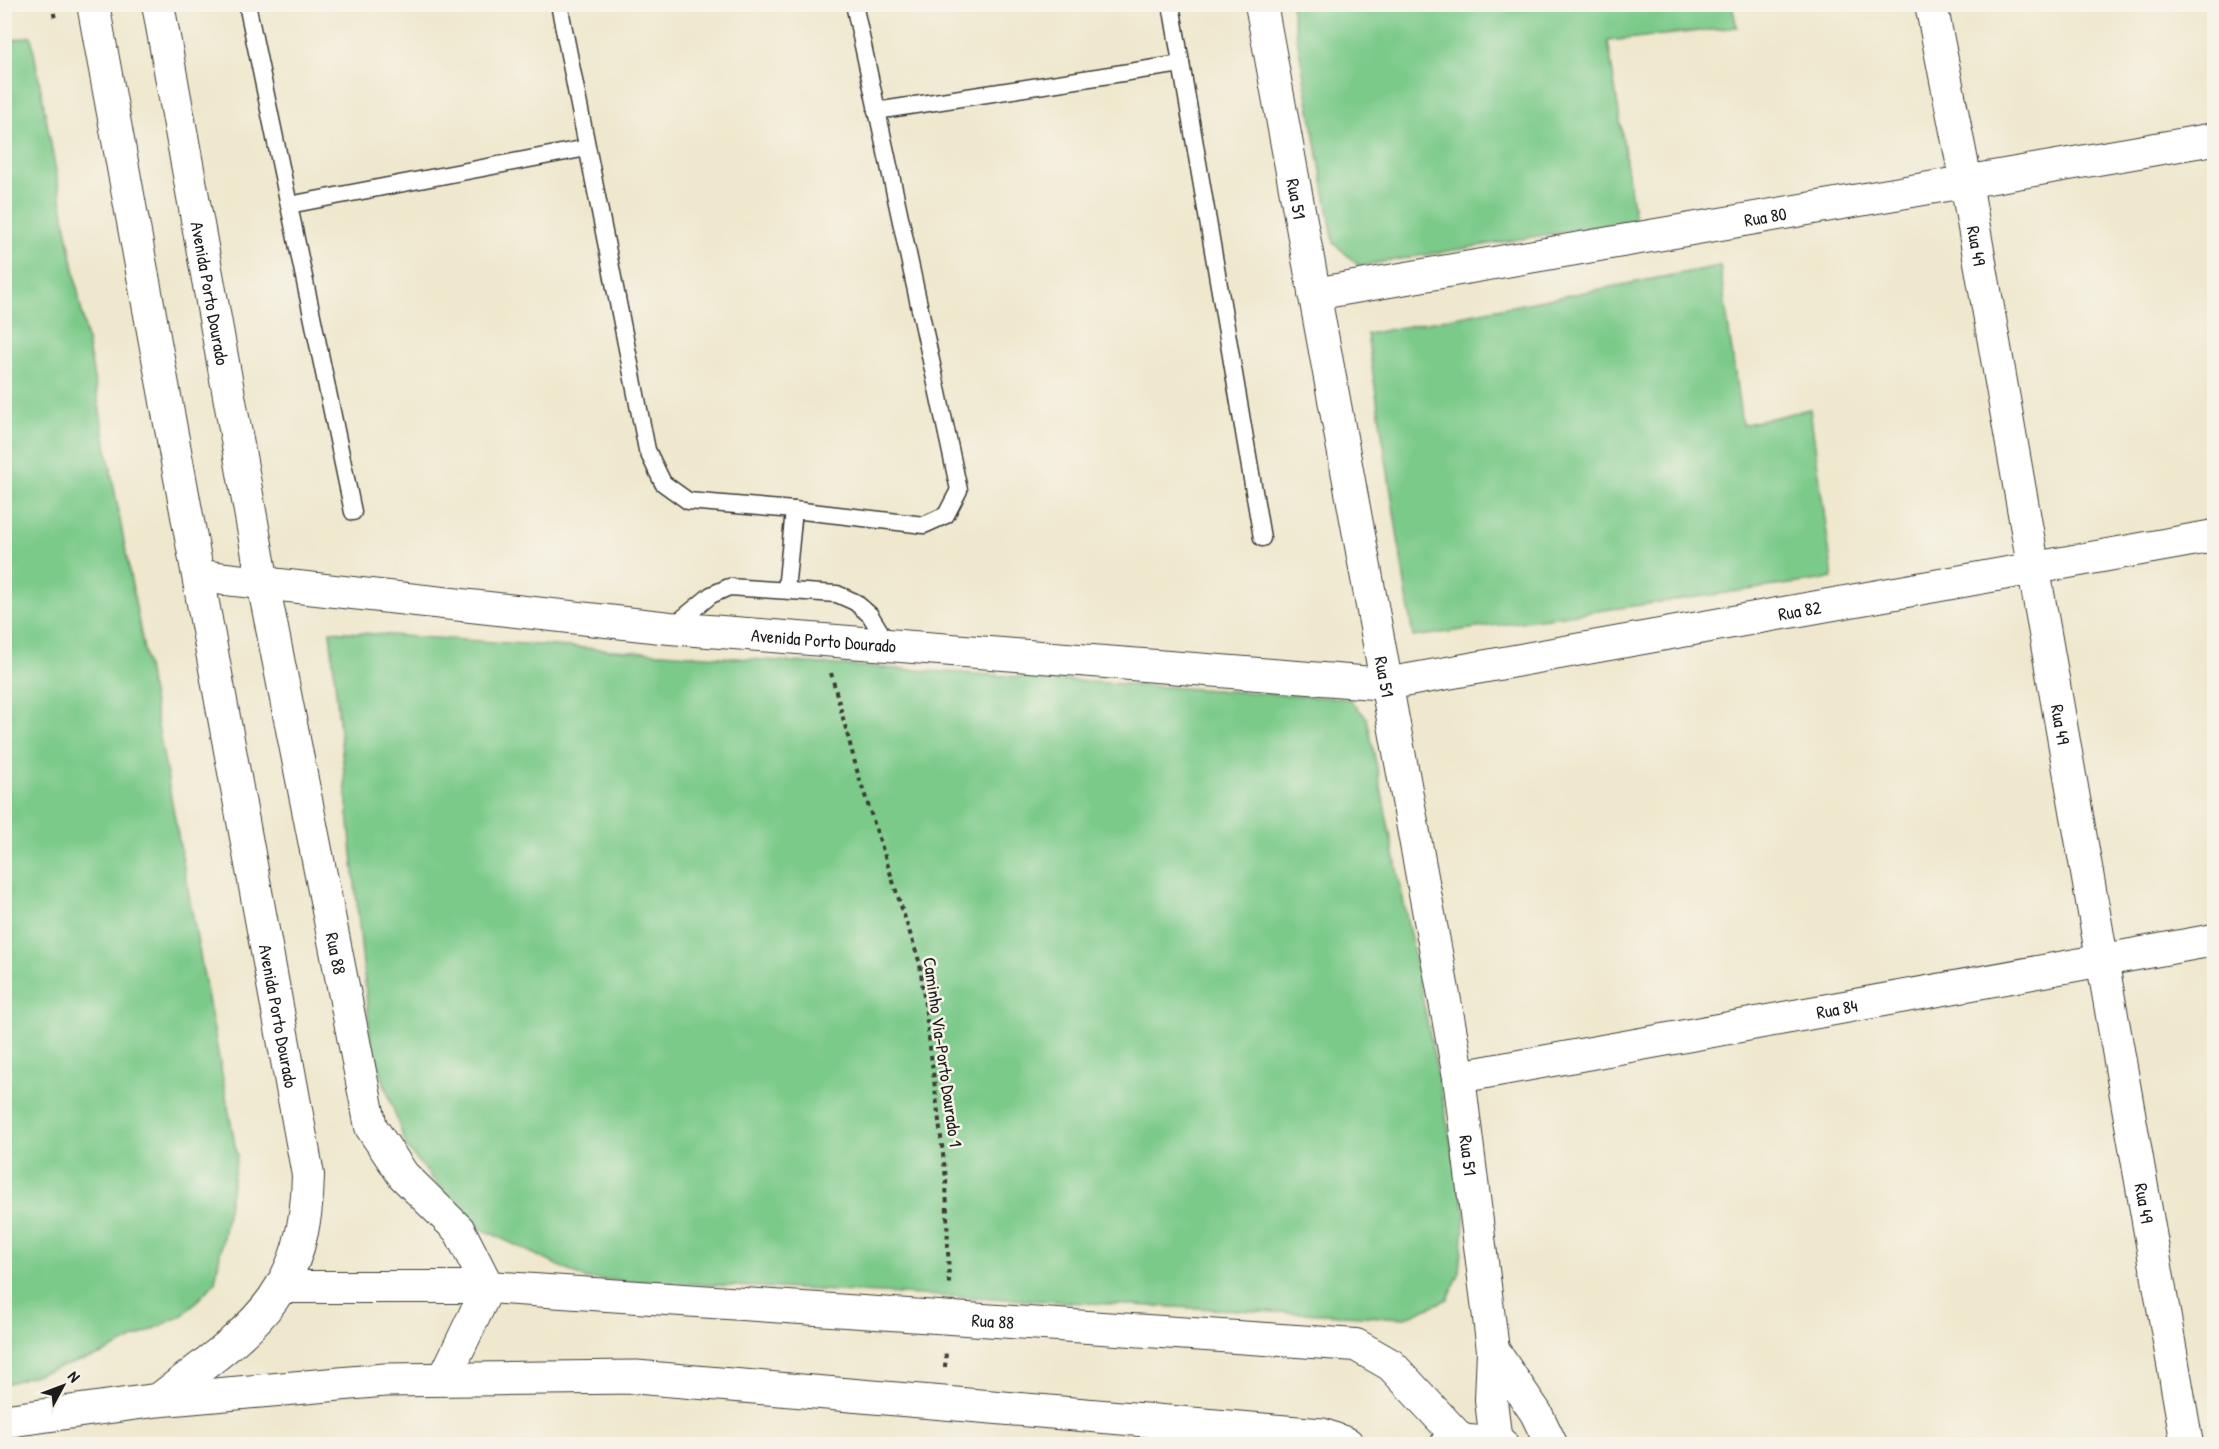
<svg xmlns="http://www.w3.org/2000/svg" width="2219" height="1449" viewBox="0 0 2219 1449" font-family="'Patrick Hand',sans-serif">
  <rect width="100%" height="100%" fill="#f7f3e8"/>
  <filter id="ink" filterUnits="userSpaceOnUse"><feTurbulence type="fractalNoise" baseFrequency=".0167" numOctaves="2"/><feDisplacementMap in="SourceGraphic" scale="12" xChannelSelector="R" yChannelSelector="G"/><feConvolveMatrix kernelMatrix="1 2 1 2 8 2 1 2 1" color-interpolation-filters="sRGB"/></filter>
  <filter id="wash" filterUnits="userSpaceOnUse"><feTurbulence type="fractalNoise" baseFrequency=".008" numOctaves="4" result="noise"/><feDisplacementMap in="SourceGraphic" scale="24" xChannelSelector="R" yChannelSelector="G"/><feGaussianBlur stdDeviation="1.35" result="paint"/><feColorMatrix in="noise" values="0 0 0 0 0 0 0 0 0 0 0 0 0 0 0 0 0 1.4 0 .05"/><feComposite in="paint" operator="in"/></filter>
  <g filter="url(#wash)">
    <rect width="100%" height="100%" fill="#efe8ce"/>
    <g fill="#7bca8a" stroke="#4c7353" stroke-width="1.5">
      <polygon points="1291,5 1732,5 1737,27 1608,41 1635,220 1359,266 1334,243"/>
      <polygon points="31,36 237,1156 215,1283 183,1315 100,1355 5,1384 4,42"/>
      <polygon points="1720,266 1742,425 1810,409 1833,578 1413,637 1367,334"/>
      <polygon points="330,631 1349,699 1367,718 1465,1212 1460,1272 1448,1299 1405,1318 586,1279 469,1223 407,1148 371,1045"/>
    </g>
  </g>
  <g filter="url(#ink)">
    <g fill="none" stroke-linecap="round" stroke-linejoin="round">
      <defs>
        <g id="service">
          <polyline points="247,4 353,512"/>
          <polyline points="559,4 647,450 663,483 688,501 794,510 924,525 946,515 959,490 854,4"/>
          <polyline points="1171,4 1262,538"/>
          <polyline points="876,111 1181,64"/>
          <polyline points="289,205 587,148"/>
          <polyline points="786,590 794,510"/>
          <polyline points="672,627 711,595 729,587 837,594 855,602 870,615 889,646"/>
        </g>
        <g id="minor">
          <path id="s1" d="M93 4 308 1175C306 1300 247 1331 158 1400"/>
          <path id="s2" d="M158 4 263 583 371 1127 403 1175 459 1230 488 1287 444 1379"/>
          <path id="s3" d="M1261 4 1459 1077 1493 1350 1491 1400 1496 1443"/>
          <path id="s4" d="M1931 4 1966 182 2187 1444"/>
          <path id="s5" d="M1314 294 2214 139"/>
          <path id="s6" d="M199 576 670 628 1386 684 2214 536"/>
          <path id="s7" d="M1459 1077 2214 940"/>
          <path id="s8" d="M282 1287H488L1356 1345 1391 1365 1462 1441"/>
          <polyline points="1493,1350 1536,1413 1551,1444"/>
        </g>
        <polyline id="tertiary" points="4,1421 158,1400 385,1380 636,1377 1322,1435 1347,1444"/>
        <polyline id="primary" points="1447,1444 1462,1441 1501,1444"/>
      </defs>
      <use href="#service" stroke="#3c3b37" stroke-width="19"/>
      <use href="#minor" stroke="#3c3b37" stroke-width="34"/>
      <use href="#tertiary" stroke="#3c3b37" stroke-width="35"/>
      <use href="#primary" stroke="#3c3b37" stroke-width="35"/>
      <g stroke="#3c3b37" stroke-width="4" stroke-dasharray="4.5 4.5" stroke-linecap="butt">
        <polyline points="52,4 55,19"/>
        <polyline points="831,673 858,774 920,964 946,1179 949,1284"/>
        <polyline points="945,1367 946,1351"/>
      </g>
      <use href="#service" stroke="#fff" stroke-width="16"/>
      <use href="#minor" stroke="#fff" stroke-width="32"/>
      <use href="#tertiary" stroke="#fff" stroke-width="33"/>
      <use href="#primary" stroke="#fff" stroke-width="33"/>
    </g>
  </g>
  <g text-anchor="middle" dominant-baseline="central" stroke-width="5" stroke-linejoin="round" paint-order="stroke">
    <g font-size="18" fill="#1c1c1c" stroke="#f7f3e8">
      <text stroke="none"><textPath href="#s3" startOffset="198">Rua 51</textPath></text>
      <text stroke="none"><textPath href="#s5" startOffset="458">Rua 80</textPath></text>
      <text stroke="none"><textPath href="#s4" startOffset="246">Rua 49</textPath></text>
      <text stroke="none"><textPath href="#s2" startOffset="294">Avenida Porto Dourado</textPath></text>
      <text stroke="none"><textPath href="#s6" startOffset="1612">Rua 82</textPath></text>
      <text stroke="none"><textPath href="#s6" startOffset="628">Avenida Porto Dourado</textPath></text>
      <text stroke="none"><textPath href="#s3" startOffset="684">Rua 51</textPath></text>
      <text stroke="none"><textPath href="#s4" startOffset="732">Rua 49</textPath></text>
      <text stroke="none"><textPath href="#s2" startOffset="966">Rua 88</textPath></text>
      <text stroke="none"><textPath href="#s7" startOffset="384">Rua 84</textPath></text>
      <text stroke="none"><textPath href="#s1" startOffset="1029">Avenida Porto Dourado</textPath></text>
      <text transform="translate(943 1052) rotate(82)">Caminho Via-Porto Dourado 1</text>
      <text stroke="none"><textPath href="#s3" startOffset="1170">Rua 51</textPath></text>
      <text stroke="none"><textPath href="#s4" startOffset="1218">Rua 49</textPath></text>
      <text stroke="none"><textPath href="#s8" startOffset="712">Rua 88</textPath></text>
    </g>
  </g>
  <rect width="2219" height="1449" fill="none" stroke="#f7f3e8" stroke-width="24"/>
  <g transform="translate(63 1386) rotate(49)" stroke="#f7f3e8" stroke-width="4.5" paint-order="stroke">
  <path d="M0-4.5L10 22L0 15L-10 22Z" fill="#1c1c1c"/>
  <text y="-9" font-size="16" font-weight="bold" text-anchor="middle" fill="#1c1c1c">N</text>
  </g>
</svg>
